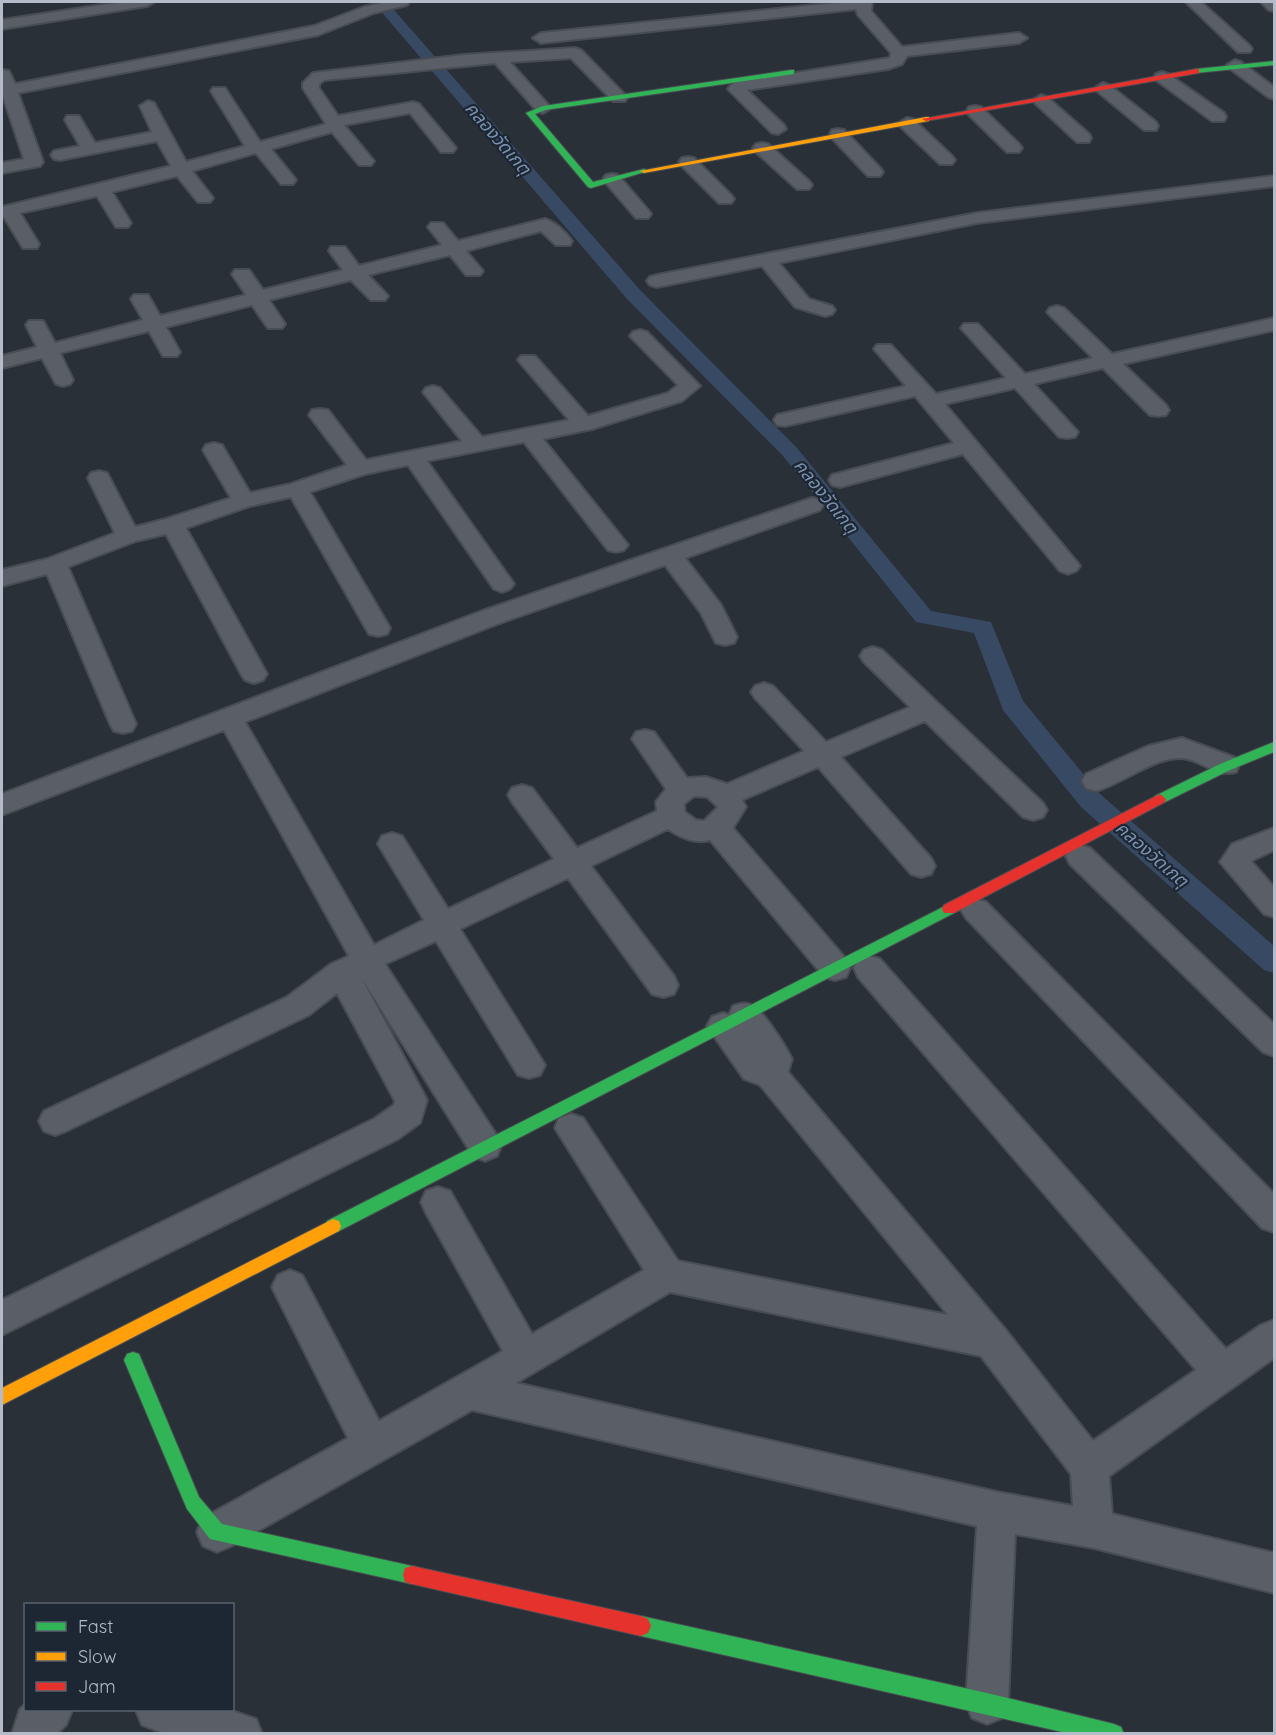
<svg xmlns="http://www.w3.org/2000/svg" width="1276" height="1735" viewBox="0 0 1276 1735" font-family="Quicksand,'Noto Sans Thai',sans-serif">
  <rect width="100%" height="100%" fill="#2a3038"/>
  <g fill="none" stroke-linecap="round" stroke-linejoin="round">
    <polygon fill="#384963" fill-rule="evenodd" points="373,2 387,2 641,291 797,448 931,611 991,622 1023,701 1099,793 1274,946 1274,973 1264,970 1081,807 1003,710 974,633 916,622 783,456 627,299"/>
    <defs>
      <g id="street">
        <polygon points="122,2 154,2 147,6 2,29 2,20"/>
        <polygon points="386,2 409,2 407,5 374,13 318,35 18,93 43,162 40,166 2,173 2,163 24,159 2,93 2,70 9,71 15,84 314,26 364,7"/>
        <polygon points="845,2 872,2 871,11 902,47 1019,33 1027,38 1019,43 907,56 902,64 888,69 747,90 784,125 786,129 778,134 772,133 728,89 732,84 738,82 890,58 891,53 858,15 856,9 541,43 533,38 541,33"/>
        <polygon points="1186,2 1201,2 1250,46 1252,49 1250,52 1238,52"/>
        <polygon points="1261,2 1274,2 1274,11 1269,10"/>
        <polygon points="575,48 581,50 625,95 627,98 625,101 613,101 571,58 510,62 551,108 543,113 537,111 495,63 324,80 319,84 319,88 338,116 413,102 419,104 456,148 453,152 441,152 410,113 344,125 374,161 371,165 359,165 332,132 271,149 296,180 293,184 281,184 256,153 192,171 213,198 210,202 198,202 177,176 112,192 131,223 128,227 116,227 97,196 20,213 39,244 37,248 23,248 4,217 2,217 2,207 171,166 157,141 60,160 54,159 51,155 54,151 80,146 65,120 67,116 79,116 95,143 152,132 140,106 148,101 154,103 186,162 245,146 211,91 213,88 225,88 260,142 326,124 303,88 303,83 313,73 463,55"/>
        <polygon points="1235,60 1241,62 1274,87 1274,99 1268,97 1229,68 1227,65"/>
        <polygon points="1162,72 1168,74 1224,113 1226,117 1224,121 1212,121 1156,80 1154,77 1156,74"/>
        <polygon points="1103,83 1109,85 1156,122 1158,126 1156,130 1144,130 1097,91 1095,88"/>
        <polygon points="1041,95 1047,97 1089,134 1091,138 1089,142 1077,142 1035,103 1033,100"/>
        <polygon points="975,106 981,107 1019,144 1022,148 1019,152 1007,152 969,115 967,111 969,107"/>
        <polygon points="907,118 913,119 952,156 955,160 952,164 940,164 901,127 899,123"/>
        <polygon points="838,129 844,130 880,168 883,172 880,176 868,176 832,138 830,134 832,130"/>
        <polygon points="762,143 768,144 809,181 812,185 809,189 797,189 756,152 753,148 756,144"/>
        <polygon points="688,157 694,158 731,195 734,199 731,203 719,203 682,166 679,162 682,158"/>
        <polygon points="612,174 618,175 648,210 651,214 648,218 636,218 606,183 603,179 606,175"/>
        <polygon points="1274,176 1274,186 977,223 779,263 809,299 832,306 835,310 832,314 825,316 795,307 762,266 657,287 650,285 647,281 650,277 657,275 977,213"/>
        <path d="M545 219C555 222 566 232 572 241L570 245H556L541 231 466 251 483 271 480 275H466L450 255 368 275 388 296 385 300H371L351 280 269 300 285 324 282 328H268L252 305 166 327 180 352 177 356H163L149 331 60 353 73 380 70 384 63 386 56 384 42 358 2 368V356L37 347 26 325 29 321H43L55 343 143 320 131 299 134 295H148L160 316 246 295 232 274 235 270H249L263 290 343 270 329 251 331 247H345L359 266 442 245 428 227 431 223H443L458 241Z"/>
        <polygon points="1057,306 1064,308 1112,354 1274,318 1274,330 1123,364 1166,405 1169,410 1166,415 1158,416 1150,415 1103,368 1034,384 1078,432 1075,437 1067,438 1059,437 1015,388 945,404 1076,561 1080,566 1076,571 1068,574 1060,571 963,454 840,487 832,485 829,480 832,475 954,443 915,396 785,426 777,425 774,420 777,415 906,386 874,349 877,345 891,345 936,394 1006,378 961,328 964,324 978,324 1025,374 1093,358 1047,312 1050,308"/>
        <polygon points="640,330 647,332 700,386 682,401 592,429 543,439 624,540 628,545 624,550 616,552 608,550 524,442 427,461 514,584 510,589 502,592 494,589 408,465 365,474 310,492 390,628 387,634 378,636 369,634 291,497 250,506 186,528 267,674 263,680 254,683 245,680 241,674 166,534 136,541 68,567 136,724 132,731 123,733 114,731 110,724 47,574 2,586 2,570 47,559 115,533 88,478 91,473 99,471 107,473 135,527 166,519 231,498 203,450 206,445 214,443 222,445 250,493 291,484 347,465 309,415 312,410 320,409 328,410 366,460 462,441 423,392 426,388 433,386 440,388 482,437 569,420 518,360 521,356 535,356 588,416 668,393 678,385 630,336 633,332"/>
        <path d="M812 498 820 500 823 505 820 510 685 558 721 605 737 637 734 643 725 645 716 643 701 613 665 565 500 623 245 722 374 945 424 920 378 844 382 836 392 833 402 836 448 909 554 859 512 802 508 795 512 788 522 785 532 788 577 848 657 811 656 802 666 789 632 739 636 732 645 730 654 732 687 778 706 777 727 784 804 751 755 698 751 692 755 686 764 683 773 686 826 742 910 707 864 662 860 656 864 650 873 647 882 650 1043 803 1047 810 1043 817 1033 820 1023 817 925 721 841 757 931 858 935 866 931 874 921 877 911 874 818 767 742 800 746 807 733 828 846 959 850 968 846 977 835 980 824 977 710 840C696 844 680 838 668 829L591 866 674 976 678 985 674 994 663 997 652 994 568 878 460 929 545 1065 540 1075 529 1078 518 1075 436 941 385 964 497 1136 501 1146 497 1156 485 1161 473 1156 361 977 427 1100 420 1123 398 1139 2 1335V1300L374 1119 394 1105 395 1101 337 993 309 1015 66 1131 55 1135 44 1131 39 1121 44 1111 287 997 331 964 349 956 224 730 2 815V794L482 611ZM694 796 707 797 718 807 704 821 696 820 685 812 684 804Z"/>
        <path d="M1182 738 1236 758 1239 765 1236 772C1214 778 1199 757 1178 758 1150 760 1123 783 1096 791L1086 788 1082 781 1086 774 1148 746Z"/>
        <polygon points="1274,828 1274,850 1251,861 1274,887 1274,917 1264,914 1220,862 1232,844"/>
        <polygon points="1080,845 1090,848 1274,1024 1274,1056 1263,1052 1070,864 1066,856 1070,848"/>
        <polygon points="976,899 986,902 1274,1194 1274,1232 1262,1228 966,918 961,910 966,902"/>
        <path d="M869 956 880 959 1226 1349 1261 1325 1274 1320V1358L1109 1476 1112 1514 1274 1553V1593L1094 1548 1015 1534 1008 1703 1002 1718 987 1724 972 1718 966 1703 977 1526 472 1410 231 1546 217 1552 203 1546 197 1532 203 1518 348 1438 272 1287 278 1275 290 1270 302 1275 379 1421 503 1351 426 1213 421 1202 426 1191 438 1187 450 1191 532 1334 644 1270 555 1128 559 1118 571 1114 583 1118 678 1261 948 1315 760 1085 744 1079 707 1026 712 1017 723 1013 729 1015 733 1006C740 1004 744 1002 752 1005 763 1010 786 1047 792 1059L788 1072 1005 1329 1093 1441 1196 1370 858 977 854 968 858 959ZM670 1292 981 1356 1071 1474 1073 1506 997 1492 516 1383Z"/>
        <polygon points="26,1704 26,1710 72,1710 66,1725 56,1734 12,1734 20,1709"/>
        <polygon points="136,1710 229,1710 256,1719 262,1734 166,1734 142,1725"/>
      </g>
      <g id="fast">
        <polygon points="1274,61 1274,65 1196,73 1192,71 1196,69"/>
        <polygon points="791,70 794,70 794,74 545,110 535,114 593,182 644,169 648,171 591,188 588,187 526,113 543,106"/>
        <polygon points="1274,742 1274,752 1230,770 1165,802 1155,802 1154,799 1155,796 1220,764"/>
        <polygon points="949,904 954,905 956,909 954,913 339,1231 333,1233 327,1231 325,1226 327,1221"/>
        <polygon points="133,1352 139,1354 199,1497 222,1524 412,1566 419,1568 421,1575 419,1582 412,1584 210,1539 187,1509 124,1360 127,1354"/>
        <polygon points="641,1616 987,1693 1114,1724 1121,1727 1124,1734 1071,1734 641,1636 634,1633 631,1626 634,1619"/>
      </g>
      <g id="slow">
        <polygon points="926,117 929,117 929,121 644,173 640,171"/>
        <polygon points="333,1219 339,1221 341,1226 339,1231 2,1405 2,1388"/>
      </g>
      <g id="jam">
        <polygon points="1196,69 1199,69 1199,73 926,121 922,119"/>
        <polygon points="1160,794 1166,799 1165,802 954,913 944,913 942,909 944,905"/>
        <polygon points="412,1566 641,1616 648,1619 651,1626 648,1633 641,1636 412,1584 405,1582 403,1575 405,1568"/>
      </g>
    </defs>
    <use href="#street" stroke="#484c53" stroke-width="4"/>
    <use href="#fast" stroke="#484c53" stroke-width="2"/>
    <use href="#slow" stroke="#484c53" stroke-width="2"/>
    <use href="#jam" stroke="#484c53" stroke-width="2"/>
    <use href="#street" fill="#5a5e66" fill-rule="evenodd"/>
    <use href="#fast" fill="#30b455" fill-rule="evenodd"/>
    <use href="#slow" fill="#ff9f0a" fill-rule="evenodd"/>
    <use href="#jam" fill="#e5322d" fill-rule="evenodd"/>
  </g>
  <g text-anchor="middle" dominant-baseline="central" stroke-width="4.5" stroke-linejoin="round" paint-order="stroke">
    <g font-size="18" font-style="italic" fill="#7c92b1" stroke="#1d2633">
      <text transform="translate(498 138) rotate(49)">คลองวัดเกตุ</text>
      <text transform="translate(826 496) rotate(51)">คลองวัดเกตุ</text>
      <text transform="translate(1152 854) rotate(41)">คลองวัดเกตุ</text>
    </g>
  </g>
  <rect width="1276" height="1735" fill="none" stroke="#b4bcc9" stroke-width="6"/>
  <rect x="24" y="1603" width="210" height="108" fill="#1d2633" stroke="#59626f" stroke-width="1.5"/>
  <rect x="36" y="1622" width="30" height="9" fill="#30b455" stroke="#59626f" stroke-width="1.5"/>
  <text x="78" y="1633" font-size="18" fill="#b4bcc9">Fast</text>
  <rect x="36" y="1652" width="30" height="9" fill="#ff9f0a" stroke="#59626f" stroke-width="1.5"/>
  <text x="78" y="1663" font-size="18" fill="#b4bcc9">Slow</text>
  <rect x="36" y="1682" width="30" height="9" fill="#e5322d" stroke="#59626f" stroke-width="1.5"/>
  <text x="78" y="1693" font-size="18" fill="#b4bcc9">Jam</text>
</svg>
